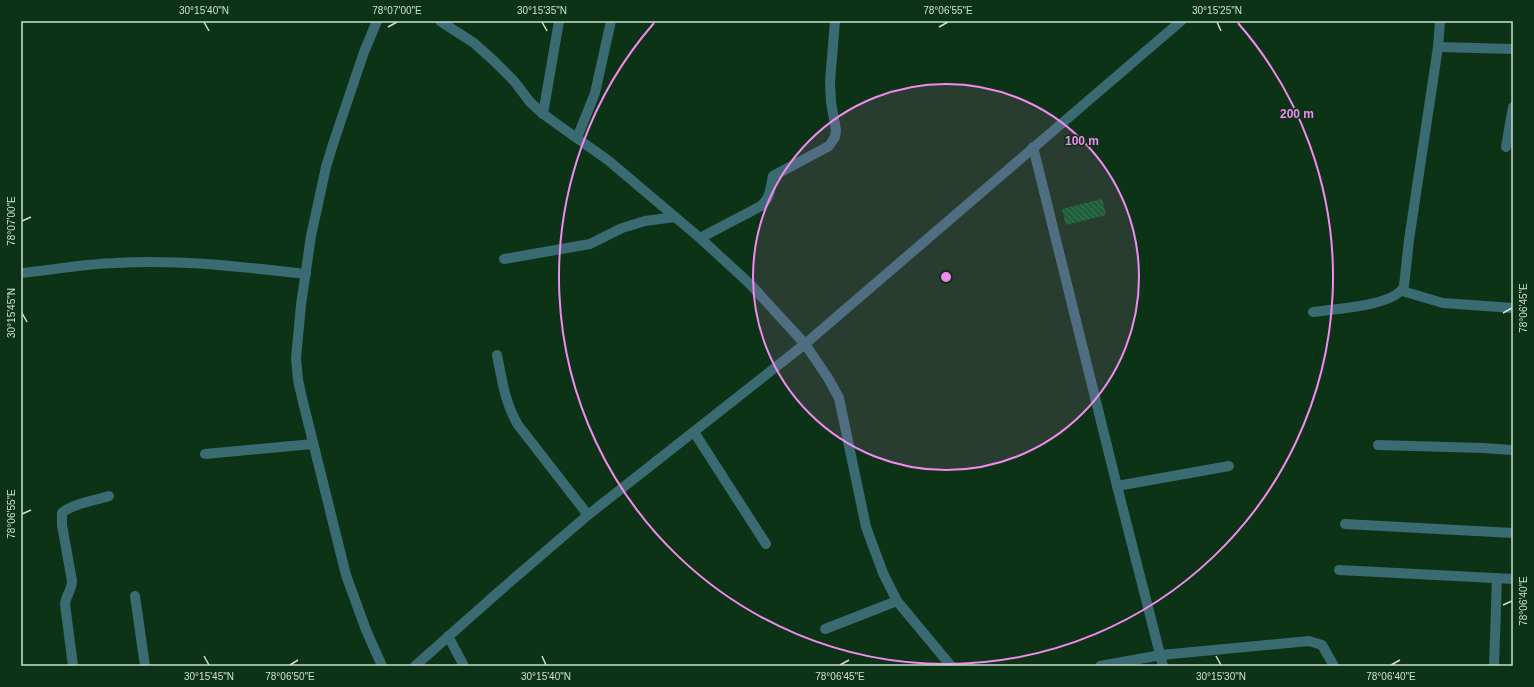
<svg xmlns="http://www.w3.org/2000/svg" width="1534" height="687" viewBox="0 0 1534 687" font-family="Arial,sans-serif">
  <defs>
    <pattern id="building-back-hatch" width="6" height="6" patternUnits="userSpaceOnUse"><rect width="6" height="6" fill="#005a20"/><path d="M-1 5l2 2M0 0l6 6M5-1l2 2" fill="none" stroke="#24713f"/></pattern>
  </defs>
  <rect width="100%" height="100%" fill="#0c3315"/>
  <polygon fill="url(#building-back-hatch)" points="1102,199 1106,215 1066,225 1062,209"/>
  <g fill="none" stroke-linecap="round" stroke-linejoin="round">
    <g stroke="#3a6a72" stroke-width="10">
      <polyline points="377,21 364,52 335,138 326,167 311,236 301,305 296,358 298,380 303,402 346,575 366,630 382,666"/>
      <polyline points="1438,47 1513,49"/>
      <polyline points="543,114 559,21"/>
      <polyline points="577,138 595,93 611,21"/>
      <polyline points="1033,147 1117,486 1163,666"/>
      <polyline points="1506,147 1513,107"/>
      <path d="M700 238 761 206C771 197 770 188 773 176L829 146 835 137 836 130 831 102 830 82 835 21"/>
      <polyline points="504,259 590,244 622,228 645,221 675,217"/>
      <path d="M21 273C52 270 83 264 115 263 179 259 242 267 306 274"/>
      <polyline points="1402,291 1443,303 1513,308"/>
      <path d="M1313 312C1334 309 1396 306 1404 286L1409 240 1438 47 1440 21"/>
      <polyline points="805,344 1181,21"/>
      <path d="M497 355C502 380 505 403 518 425L588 515"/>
      <polyline points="694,432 766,544"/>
      <polyline points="1378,445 1483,448 1513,450"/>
      <polyline points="205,454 313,444"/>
      <polyline points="1117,486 1229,466"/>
      <polyline points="1345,524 1513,533"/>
      <polyline points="1339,570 1513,579"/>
      <polyline points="135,596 145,666"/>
      <polyline points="825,629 897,601"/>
      <polyline points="448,636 464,666"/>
      <path d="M73 666 65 604C66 595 72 590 72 581L62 525V513C71 504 97 500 109 496"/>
      <polyline points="1100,666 1161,655 1309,641 1322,645 1334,666"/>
      <polyline points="1494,666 1497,578"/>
    </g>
    <g stroke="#3a6a72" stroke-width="10">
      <polyline points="440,21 474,43 494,61 514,81 530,102 543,114 609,161 700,238 750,284 805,344 828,378 839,398 866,527 883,573 897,601 951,666"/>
      <polyline points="415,666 503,588 588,515 805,344"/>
    </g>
  </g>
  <path fill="none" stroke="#cce1ce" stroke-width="1.5" d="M204 22 209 31M542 22 547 31M1217 22 1221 31M388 27 397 22M939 27 948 22M22 221 31 217M22 313 27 322M1503 313 1512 308M22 514 31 510M1503 605 1512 601M204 656 209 665M542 656 546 665M1216 656 1221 665M290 665 298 660M840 665 849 660M1391 665 1400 660"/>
  <circle cx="946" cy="277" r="193" fill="#f38af1" fill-opacity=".12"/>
  <g fill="none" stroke="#f38af1" stroke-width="2">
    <circle cx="946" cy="277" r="193"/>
    <path d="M1238 23A387 387 0 1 1 654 23"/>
  </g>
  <circle cx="946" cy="277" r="6" fill="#f38af1" stroke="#0c3315" stroke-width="2"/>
  <g font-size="12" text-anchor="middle" font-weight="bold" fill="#f38af1" stroke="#0c3315" stroke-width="3.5" stroke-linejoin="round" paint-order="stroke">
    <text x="1297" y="118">200 m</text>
    <text x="1082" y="145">100 m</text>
  </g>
  <rect width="1534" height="687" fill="none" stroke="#0c3315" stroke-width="44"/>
  <rect x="22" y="22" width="1490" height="643" fill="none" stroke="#cce1ce" stroke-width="1.5"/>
  <g font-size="10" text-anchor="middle" fill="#cce1ce">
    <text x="204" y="14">30°15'40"N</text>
    <text x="397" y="14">78°07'00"E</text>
    <text x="542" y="14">30°15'35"N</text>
    <text x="948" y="14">78°06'55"E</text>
    <text x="1217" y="14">30°15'25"N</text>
    <text transform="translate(11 221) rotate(-90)" y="4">78°07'00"E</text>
    <text transform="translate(1523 308) rotate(-90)" y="4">78°06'45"E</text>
    <text transform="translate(11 313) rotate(-90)" y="4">30°15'45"N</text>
    <text transform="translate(11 514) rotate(-90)" y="4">78°06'55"E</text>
    <text transform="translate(1523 601) rotate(-90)" y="4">78°06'40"E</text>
    <text x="209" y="680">30°15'45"N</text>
    <text x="290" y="680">78°06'50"E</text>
    <text x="546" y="680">30°15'40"N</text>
    <text x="840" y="680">78°06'45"E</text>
    <text x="1221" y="680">30°15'30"N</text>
    <text x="1391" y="680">78°06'40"E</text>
  </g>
</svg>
